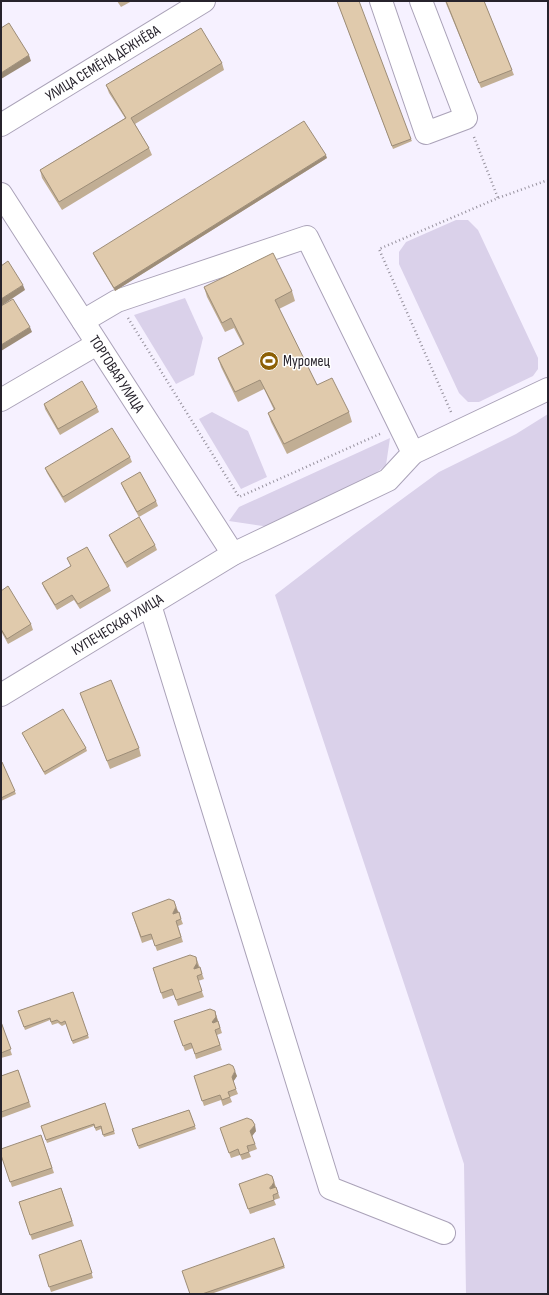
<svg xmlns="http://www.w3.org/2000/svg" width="549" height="1295" viewBox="0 0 549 1295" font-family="'Sofia Sans Condensed',sans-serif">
  <rect width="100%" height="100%" fill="#f6f1ff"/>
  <g fill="#dad1ea">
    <polygon points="456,220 468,220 478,230 538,358 538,369 533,376 479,402 468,402 459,393 399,264 399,252 406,242"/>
    <polygon points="185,298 203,338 194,375 176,384 134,315"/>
    <polygon points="212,412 248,431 267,477 241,489 199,419"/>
    <polygon points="548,414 548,1294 466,1294 464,1164 275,595 353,535 439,472 516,434"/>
    <polygon points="390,438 386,465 370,478 270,527 229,521 239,507"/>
  </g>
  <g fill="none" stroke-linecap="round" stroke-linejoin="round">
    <defs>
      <g id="minor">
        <polyline points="381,1 426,133 466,118 421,1"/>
        <path id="s1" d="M1 125 204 1"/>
        <path id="s2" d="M1 194 233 554"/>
        <polyline points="1,400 97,344"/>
        <polyline points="413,453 548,389"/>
        <polyline points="150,605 330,1188 444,1233"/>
        <path id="s3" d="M1 695 233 554 388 480 413 453 307 237 117 301 83 321"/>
      </g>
    </defs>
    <use href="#minor" stroke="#aaa2b8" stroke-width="24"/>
    <g stroke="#96919d" stroke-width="2.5" stroke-dasharray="1 3" stroke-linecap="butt">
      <polyline points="474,137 498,198"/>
      <polyline points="128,318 239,497 382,433"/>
      <polyline points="451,412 379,249 498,198 548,180"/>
    </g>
    <use href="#minor" stroke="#fff" stroke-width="22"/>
  </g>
  <g fill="#c1ae94">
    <polygon points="117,1 132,1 121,7"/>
    <polygon points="337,1 411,139 412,141 393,149"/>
    <polygon points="445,1 484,1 514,75 481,88"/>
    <polygon points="222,63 224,70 135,124 149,148 152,155 62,210 42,178 40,170 125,118 109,93 106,85"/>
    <polygon points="327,158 115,291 94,256 93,253"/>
    <polygon points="204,287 292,291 295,301 279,309 317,385 349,412 352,422 287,454 271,422 268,413 274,410 264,389 238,402 221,367 218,358 243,345 234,328 225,332 207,297"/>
    <polygon points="44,404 97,407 99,412 60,435 45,409"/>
    <polygon points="130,457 132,462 65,503 47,473 45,468"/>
    <polygon points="121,483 156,501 158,506 139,517 123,488"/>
    <polygon points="109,535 155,545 157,550 127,568 111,540"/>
    <polygon points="67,558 109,586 111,591 80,609 74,600 57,610 44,588 42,583 71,566"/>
    <polygon points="1,591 31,624 33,630 8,644 1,631"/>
    <polygon points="80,693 139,748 141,756 110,769"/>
    <polygon points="22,733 86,748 87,751 45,775"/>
    <polygon points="2,762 16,794 1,801 1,763"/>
    <polygon points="174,901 183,924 178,926 183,942 157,951 153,939 142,943 132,913"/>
    <polygon points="196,957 204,979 198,981 204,997 178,1006 174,995 163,999 153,968"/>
    <polygon points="73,992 89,1038 73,1044 66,1024 62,1026 58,1023 52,1025 50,1020 25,1030 18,1011"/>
    <polygon points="215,1011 222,1033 217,1035 222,1050 196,1059 193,1048 185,1051 174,1021"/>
    <polygon points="1,1021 12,1055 1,1058"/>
    <polygon points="18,1070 31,1107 1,1118 1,1076"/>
    <polygon points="194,1076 237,1076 233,1082 238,1094 230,1097 232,1102 223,1106 221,1100 204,1106"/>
    <polygon points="105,1103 115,1134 104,1137 101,1129 96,1131 94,1126 47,1143 41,1126"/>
    <polygon points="189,1110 196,1129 139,1149 132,1129"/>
    <polygon points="220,1128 256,1131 252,1136 257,1149 249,1152 251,1157 242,1160 240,1155 231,1158"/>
    <polygon points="41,1135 54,1173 12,1187 1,1155"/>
    <polygon points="272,1176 280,1198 274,1200 276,1205 250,1214 239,1184"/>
    <polygon points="61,1188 74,1226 32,1240 19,1202"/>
    <polygon points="274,1238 285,1268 211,1294 190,1294"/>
    <polygon points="81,1240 93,1278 51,1292 39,1255"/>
  </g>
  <g fill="#9d8d78">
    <polygon points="29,55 31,61 1,79 1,73"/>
    <polygon points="326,155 327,158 115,291 114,288"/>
    <polygon points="23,285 25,290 1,306 1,299"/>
    <polygon points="30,327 32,332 1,351 1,345"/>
    <polygon points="176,907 178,912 175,918 173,913"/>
    <polygon points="197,963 199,968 195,973 194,968"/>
    <polygon points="215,1011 218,1022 214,1027 212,1022"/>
    <polygon points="235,1071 237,1076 233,1082 232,1077"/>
    <polygon points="255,1125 256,1131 252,1136 250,1131"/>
    <polygon points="274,1182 275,1187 273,1192 271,1187"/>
  </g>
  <g fill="#e0caac" stroke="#9d8d78">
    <polygon points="337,1 359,1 411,139 392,146"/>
    <polygon points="446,1 484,1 512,70 479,83"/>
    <polygon points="9,23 29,55 1,73 1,28"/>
    <polygon points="201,28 222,63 131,118 149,148 59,202 40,170 126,118 106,85"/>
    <polygon points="304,121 326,155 114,288 93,253"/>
    <polygon points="273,253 292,291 275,300 317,385 332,378 349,412 284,444 268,413 275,409 260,380 235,392 218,358 244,344 231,318 222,323 204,287"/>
    <polygon points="8,261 23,285 1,299 1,266"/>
    <polygon points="13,299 30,327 1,345 1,306"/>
    <polygon points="82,381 97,407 58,429 44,404"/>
    <polygon points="112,428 130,457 63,497 45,468"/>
    <polygon points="140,472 156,501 137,512 121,483"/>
    <polygon points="139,517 155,545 125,563 109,535"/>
    <polygon points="87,547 109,586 78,604 72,595 55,605 42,583 71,566 67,558"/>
    <polygon points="8,586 31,624 7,639 1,629 1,591"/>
    <polygon points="111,680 139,748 107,761 80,693"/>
    <polygon points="63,709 86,748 44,772 22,733"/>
    <polygon points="2,762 15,791 1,798 1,763"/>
    <polygon points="169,899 174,901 176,907 173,913 173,914 179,912 181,919 176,921 181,937 155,946 151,934 141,937 132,913"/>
    <polygon points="190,955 196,957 197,963 194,968 194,969 200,967 202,974 197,976 202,991 176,1000 172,989 161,993 153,968"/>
    <polygon points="73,992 88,1035 72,1041 65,1021 61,1023 57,1020 51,1022 50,1018 24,1027 18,1011"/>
    <polygon points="210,1009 215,1011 216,1017 212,1022 213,1023 218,1021 220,1028 215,1030 220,1045 195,1054 191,1043 183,1046 174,1021"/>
    <polygon points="1,1022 11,1049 1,1053"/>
    <polygon points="229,1064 233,1066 235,1071 232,1077 236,1089 228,1092 230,1097 222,1100 220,1095 202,1101 194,1076"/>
    <polygon points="18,1070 29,1102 1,1112 1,1076"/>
    <polygon points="105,1103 114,1131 103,1135 101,1126 95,1128 94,1124 46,1140 41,1126"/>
    <polygon points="189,1110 195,1126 138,1146 132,1129"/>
    <polygon points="247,1118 252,1120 255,1125 250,1131 255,1144 247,1146 249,1152 240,1155 238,1149 229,1153 220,1128"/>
    <polygon points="41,1135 52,1168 10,1182 1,1155 1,1149"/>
    <polygon points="267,1174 272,1176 274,1182 271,1187 270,1187 270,1189 276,1187 278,1193 273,1195 274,1200 248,1209 239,1184"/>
    <polygon points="61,1188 72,1221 30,1235 19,1202"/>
    <polygon points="274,1238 284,1266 202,1294 190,1294 182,1271"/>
    <polygon points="81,1240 92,1273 49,1287 39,1255"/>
  </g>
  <defs>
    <symbol id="stadium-disc" viewBox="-11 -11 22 22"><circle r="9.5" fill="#8d6005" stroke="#fff"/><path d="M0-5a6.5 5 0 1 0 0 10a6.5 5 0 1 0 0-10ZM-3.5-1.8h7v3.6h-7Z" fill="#fff"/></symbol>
  </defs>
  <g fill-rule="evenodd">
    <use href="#stadium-disc" x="258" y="350" width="22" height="22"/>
  </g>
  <g text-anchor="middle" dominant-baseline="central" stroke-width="3" stroke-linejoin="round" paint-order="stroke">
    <g font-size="15" fill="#27232c" stroke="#fff">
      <text stroke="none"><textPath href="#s1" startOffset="119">УЛИЦА СЕМЁНА ДЕЖНЁВА</textPath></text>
      <text stroke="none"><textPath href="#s2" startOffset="214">ТОРГОВАЯ УЛИЦА</textPath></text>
      <text stroke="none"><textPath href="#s3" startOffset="136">КУПЕЧЕСКАЯ УЛИЦА</textPath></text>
    </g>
    <g font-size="15" fill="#27232c" stroke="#fff" text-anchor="start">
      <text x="283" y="361">Муромец</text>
    </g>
  </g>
  <rect width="549" height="1295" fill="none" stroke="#27232c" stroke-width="4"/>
</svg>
